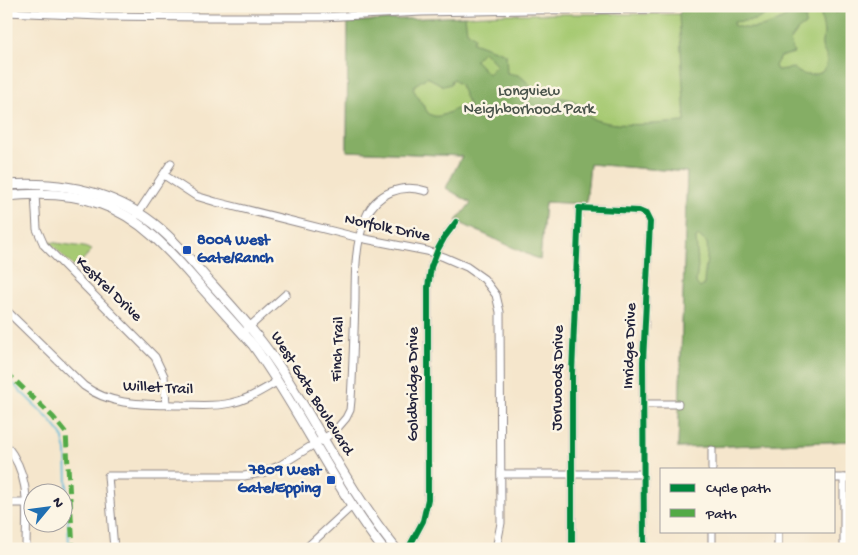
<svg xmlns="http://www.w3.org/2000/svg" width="858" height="555" viewBox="0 0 858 555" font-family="'Gochi Hand',sans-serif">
  <rect width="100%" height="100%" fill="#fcf5e5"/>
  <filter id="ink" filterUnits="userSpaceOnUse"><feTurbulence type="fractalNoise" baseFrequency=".02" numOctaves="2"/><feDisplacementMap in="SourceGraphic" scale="10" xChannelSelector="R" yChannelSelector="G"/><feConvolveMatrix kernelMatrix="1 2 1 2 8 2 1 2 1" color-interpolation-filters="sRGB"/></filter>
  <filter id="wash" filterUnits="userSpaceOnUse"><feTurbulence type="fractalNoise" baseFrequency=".0096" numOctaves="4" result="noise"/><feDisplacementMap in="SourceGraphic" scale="20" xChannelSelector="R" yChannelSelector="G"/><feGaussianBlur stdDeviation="1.12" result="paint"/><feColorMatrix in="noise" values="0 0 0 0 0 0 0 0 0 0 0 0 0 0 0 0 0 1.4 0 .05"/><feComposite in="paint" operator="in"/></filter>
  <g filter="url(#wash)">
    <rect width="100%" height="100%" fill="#f5e6cc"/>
    <g fill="#a7ca73" stroke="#647657">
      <polygon points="684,6 852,6 852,441 678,448 687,172 590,164 586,204 545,202 540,260 456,221 471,203 446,188 462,156 347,151 348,22 507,14 679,14"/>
      <polygon points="49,242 84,247 92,250 75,268"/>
    </g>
    <path fill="#85ae65" stroke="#546850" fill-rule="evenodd" d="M684 6H788L773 11 756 20 734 22 733 25C752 33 773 25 790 14L806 18 805 25 798 30 790 41 794 53 780 57 775 66 777 70 794 68C801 76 812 77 822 72 824 69 827 66 827 61 828 56 823 52 822 46 821 41 823 39 824 34 824 30 820 10 819 6H829L836 13 839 11 840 6H852V441L678 448 687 172 590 164 586 204 545 202 540 260 456 221 471 203 446 188 462 156 347 151 348 22 465 16 467 31 475 37 473 42 506 54 507 73C510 74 515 74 518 75 527 79 532 91 542 94 550 97 562 97 572 100 581 103 582 113 591 118 613 129 660 123 685 122L679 14ZM484 51 497 65 488 74 475 60ZM427 77 444 86 451 84 452 80 454 79 457 83H459L470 107C465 107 461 106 458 108 448 112 438 121 428 113L413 89 415 85ZM699 236 707 243C709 258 704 270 704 285L700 288 696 283 698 266 696 238Z"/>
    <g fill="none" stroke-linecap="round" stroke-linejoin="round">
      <polyline stroke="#59b8d7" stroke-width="2" points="6,377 50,420 62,435 66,451 69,549"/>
    </g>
  </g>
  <g filter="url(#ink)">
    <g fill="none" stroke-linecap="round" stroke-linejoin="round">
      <defs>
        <g id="minor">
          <polyline points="159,6 159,16"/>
          <polyline points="6,12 100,16 205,17 322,17 422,12 527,10 673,9 678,6"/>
          <polyline points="371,14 371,6"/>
          <polyline points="164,175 196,196 216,202 360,238 427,251 444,257 467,267 484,279 496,295 500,312 501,523 496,549"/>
          <polyline points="35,194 37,229 44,245 155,357 164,376 166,404"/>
          <polyline points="136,216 171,163"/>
          <path d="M6 310 84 386C113 407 147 404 181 405 198 405 215 407 231 403 248 400 262 390 277 382"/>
          <polyline points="247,329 286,294"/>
          <polyline points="643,404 678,404"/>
          <path d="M6 445C32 477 26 510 26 549"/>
          <polyline points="712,450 712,469"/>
          <polyline points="501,474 643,474"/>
          <polyline points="834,478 852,478"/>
          <polyline points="844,478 844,549"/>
          <polyline points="6,503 26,503"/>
          <polyline points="712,531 712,549"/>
          <polyline points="778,531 778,549"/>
          <path d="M114 549 108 476H244L262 473 279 466 334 432 346 418 350 410 351 400C353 367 354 334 355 301 355 274 355 242 366 217 376 193 402 183 426 191"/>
          <polyline points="305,549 353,505"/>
          <polyline points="408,549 423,521 428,499 428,287 431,267 438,249 444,238 456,222"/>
          <polyline points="572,549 572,373 579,208 639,211 646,214 650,222 643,362 644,549"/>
        </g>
        <g id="major">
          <path d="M6 185C65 181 123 193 167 235 182 249 195 265 208 280 236 311 264 341 286 377 322 434 353 496 396 549"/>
          <path d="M6 196C37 193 71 193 101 204 143 218 174 256 202 288 219 307 236 326 253 345 300 410 333 485 383 549"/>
        </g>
      </defs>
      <use href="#minor" stroke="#8c8484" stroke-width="9"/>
      <use href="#major" stroke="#8c8484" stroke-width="11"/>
      <use href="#minor" stroke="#fff" stroke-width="7"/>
      <use href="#major" stroke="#fff" stroke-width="9"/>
      <polyline stroke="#53aa46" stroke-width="5" stroke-dasharray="10 5" stroke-linecap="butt" points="6,372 53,417 66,433 73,549"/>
      <defs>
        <g id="cycleway">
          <polyline points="408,549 423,521 428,499 428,287 431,267 438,249 444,238 456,222"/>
          <polyline points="572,549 572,373 579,208 639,211 646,214 650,222 643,362 644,549"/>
        </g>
      </defs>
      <use href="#cycleway" stroke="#fcf5e5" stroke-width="9"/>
      <use href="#cycleway" stroke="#00873e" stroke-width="6"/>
    </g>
  </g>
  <g fill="#1a4fb4" stroke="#fcf5e5" stroke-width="2">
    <rect x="182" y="245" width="10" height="10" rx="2.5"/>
    <rect x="326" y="475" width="10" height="10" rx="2.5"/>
  </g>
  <g text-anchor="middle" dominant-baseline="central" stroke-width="5" stroke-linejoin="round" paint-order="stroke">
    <g font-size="16" fill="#4a544c" stroke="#fcf5e5">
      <text x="529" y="92">Longview<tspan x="529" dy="18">Neighborhood Park</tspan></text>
    </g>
    <g font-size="16" fill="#22223b" stroke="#fcf5e5">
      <text transform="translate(387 229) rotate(12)">Norfolk Drive</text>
      <text transform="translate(108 290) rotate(44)">Kestrel Drive</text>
      <text transform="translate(631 346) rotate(-88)">Inridge Drive</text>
      <text transform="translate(339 349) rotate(-88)">Finch Trail</text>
      <text transform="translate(559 378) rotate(-89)">Jorwoods Drive</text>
      <text transform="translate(414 384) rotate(-90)">Goldbridge Drive</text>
      <text transform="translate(158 389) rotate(3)">Willet Trail</text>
      <text transform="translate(311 394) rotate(58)">West Gate Boulevard</text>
    </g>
    <g font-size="16" font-weight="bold" fill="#164399" stroke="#fcf5e5" text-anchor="start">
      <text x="197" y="241">8004 West<tspan x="197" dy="18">Gate/Ranch</tspan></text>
      <text x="321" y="471" text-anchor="end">7809 West<tspan x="321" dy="18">Gate/Epping</tspan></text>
    </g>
  </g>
  <rect width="858" height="555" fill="none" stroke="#fcf5e5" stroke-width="25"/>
  <rect x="660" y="468" width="175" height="65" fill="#fcf5e5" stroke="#a5a1a1"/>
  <rect x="670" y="484" width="25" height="8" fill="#00873e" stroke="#a5a1a1"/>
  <text x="706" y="492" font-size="15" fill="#22223b">Cycle path</text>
  <rect x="670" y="509" width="25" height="8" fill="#53aa46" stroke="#a5a1a1"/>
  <text x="706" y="518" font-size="15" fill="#22223b">Path</text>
  <g transform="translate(48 508) rotate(61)"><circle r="24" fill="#fcf5e5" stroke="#a5a1a1"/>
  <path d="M0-4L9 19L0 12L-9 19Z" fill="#1f6fb2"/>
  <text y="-8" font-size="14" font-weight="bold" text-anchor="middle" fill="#22223b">N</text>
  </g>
</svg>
